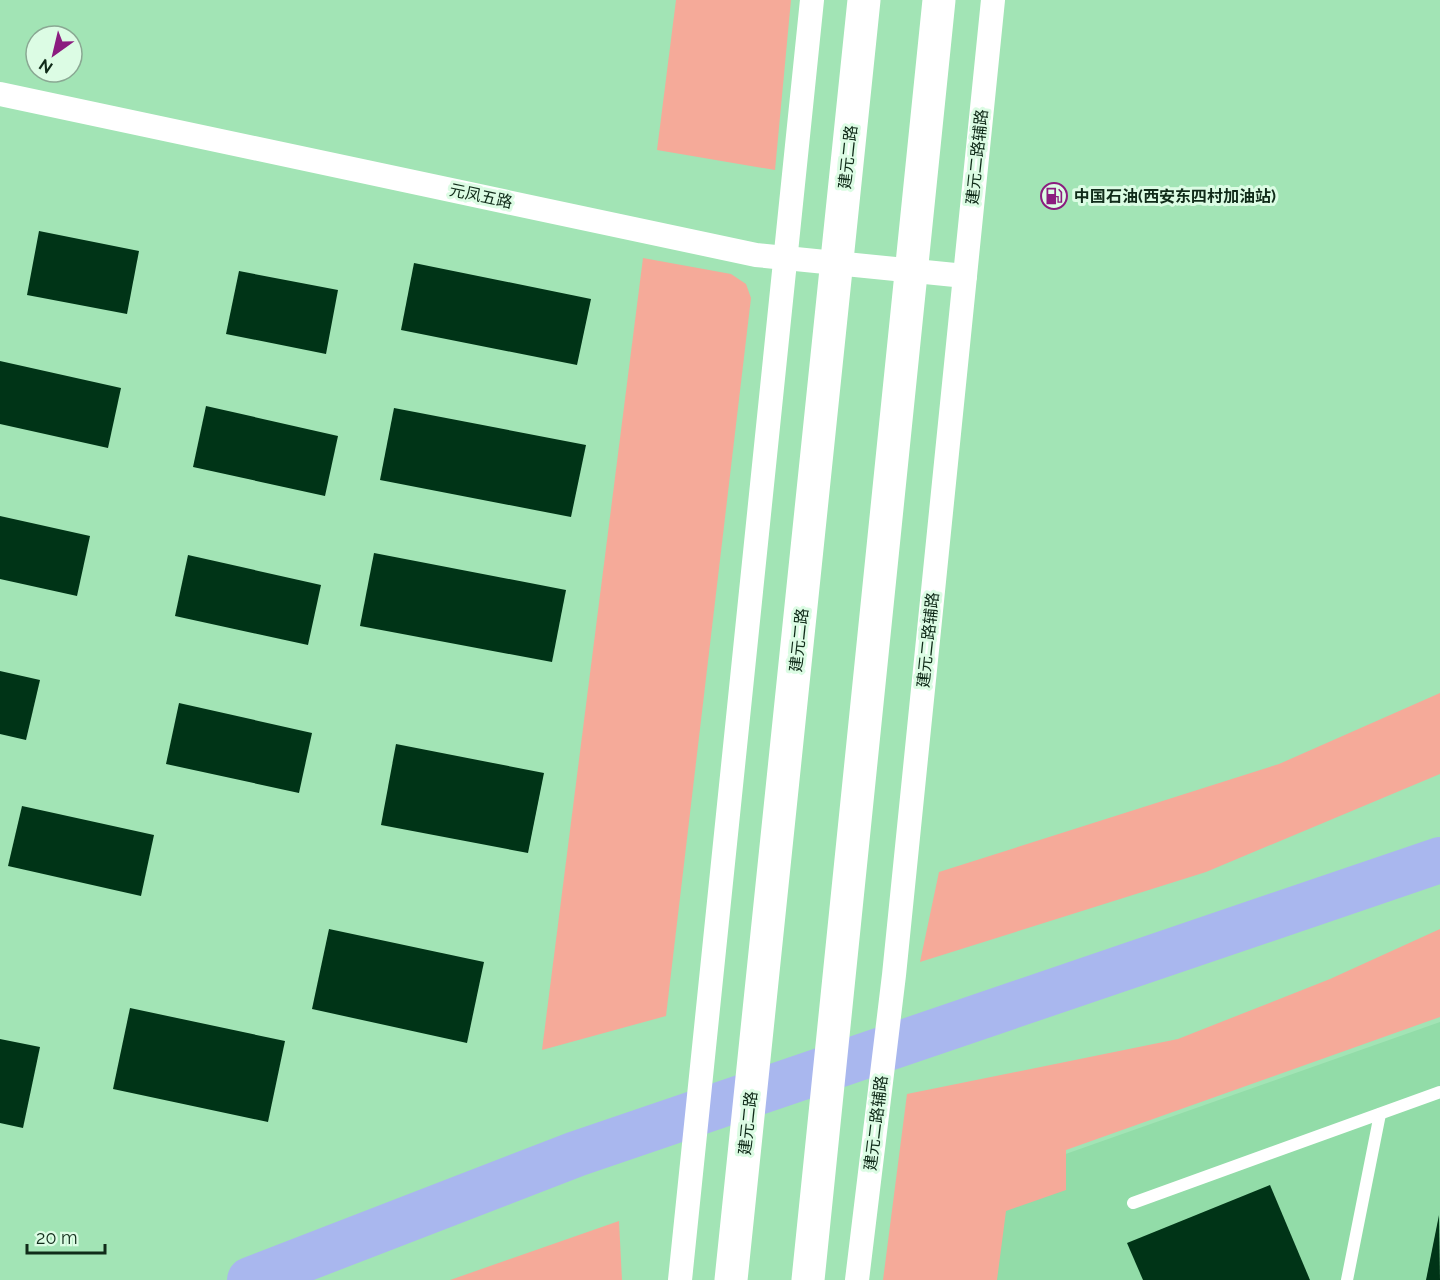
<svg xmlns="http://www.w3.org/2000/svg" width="1440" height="1280" viewBox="0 0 1440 1280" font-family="Raleway,'Noto Sans SC',sans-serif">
  <rect width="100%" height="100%" fill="#a2e4b5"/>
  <polygon fill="#92dca8" points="1440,1022 1440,1280 995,1280 1006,1175"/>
  <g fill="#f5aa99">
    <polygon points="676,0 791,0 775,170 657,150"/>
    <polygon points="643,258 731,274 746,284 751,298 666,1016 542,1050"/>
    <polygon points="1440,693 1440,774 1206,872 920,962 939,872 1279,764"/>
    <polygon points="1440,929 1440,1017 1066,1150 1066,1190 1006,1211 997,1280 883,1280 907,1094 1178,1039 1330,979"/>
    <polygon points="619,1221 622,1280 450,1280"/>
  </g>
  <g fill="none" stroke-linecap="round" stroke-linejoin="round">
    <polyline stroke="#a9b7ee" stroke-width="46" points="250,1280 576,1154 1440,860"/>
  </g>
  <g fill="#003417">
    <polygon points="39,231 139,251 127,314 27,295"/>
    <polygon points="414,263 591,299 577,365 401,330"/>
    <polygon points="239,271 338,290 326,354 226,334"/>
    <polygon points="0,361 121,388 108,448 0,424"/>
    <polygon points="206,406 338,436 325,496 193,467"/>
    <polygon points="394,408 586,445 571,517 380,480"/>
    <polygon points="0,516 90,536 77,596 0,579"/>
    <polygon points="374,553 566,590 552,662 360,626"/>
    <polygon points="188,555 321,585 308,645 175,616"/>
    <polygon points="0,671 40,680 26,740 0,734"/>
    <polygon points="179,703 312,733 299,793 166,764"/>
    <polygon points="396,744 544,773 528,853 381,825"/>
    <polygon points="22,806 154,835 141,896 8,866"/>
    <polygon points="329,929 484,962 467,1043 312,1009"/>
    <polygon points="130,1008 285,1041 268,1122 113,1089"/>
    <polygon points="0,1039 40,1047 23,1128 0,1123"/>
    <polygon points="1270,1185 1310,1280 1143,1280 1127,1243"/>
    <polygon points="1439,1215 1440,1280 1426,1280"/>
  </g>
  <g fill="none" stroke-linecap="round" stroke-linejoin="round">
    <g stroke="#fff" stroke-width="12">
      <polyline points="1133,1203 1440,1092"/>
      <polyline points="1347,1280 1380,1114"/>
    </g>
    <g stroke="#fff" stroke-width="24">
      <polyline points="0,94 756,255 965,276"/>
      <polyline points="680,1280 812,0"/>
      <polyline points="857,1280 894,975 993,0"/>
    </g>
    <g stroke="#fff" stroke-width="33">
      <polyline points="731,1280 864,0"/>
      <polyline points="808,1280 939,0"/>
    </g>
  </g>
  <defs>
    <symbol id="fuel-ring" viewBox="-11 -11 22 22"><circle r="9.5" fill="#dcfce4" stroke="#8b1c7f" stroke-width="1.5"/><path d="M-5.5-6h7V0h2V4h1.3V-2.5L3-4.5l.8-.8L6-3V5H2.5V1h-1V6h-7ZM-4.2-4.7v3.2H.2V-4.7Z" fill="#8b1c7f"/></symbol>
  </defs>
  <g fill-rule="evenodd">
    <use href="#fuel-ring" x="1039" y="181" width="30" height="30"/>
  </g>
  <g text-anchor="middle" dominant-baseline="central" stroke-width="6" stroke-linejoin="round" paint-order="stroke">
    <g font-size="16" fill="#102b19" stroke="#dcfce4">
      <text transform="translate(848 157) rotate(-84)">建元二路</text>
      <text transform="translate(977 157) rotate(-84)">建元二路辅路</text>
      <text transform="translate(481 196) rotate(12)">元凤五路</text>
      <text transform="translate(799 640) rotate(-84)">建元二路</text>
      <text transform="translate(928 640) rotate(-84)">建元二路辅路</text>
      <text transform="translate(748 1123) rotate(-84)">建元二路</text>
      <text transform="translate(876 1123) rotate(-83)">建元二路辅路</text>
    </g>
    <g font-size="16" font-weight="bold" fill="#102b19" stroke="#dcfce4" text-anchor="start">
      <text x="1074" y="196">中国石油(西安东四村加油站)</text>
    </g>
  </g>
  <g transform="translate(54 54) rotate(214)"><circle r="28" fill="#dcfce4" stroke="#8aa893" stroke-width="1.5"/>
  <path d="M0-4.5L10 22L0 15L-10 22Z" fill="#8b1c7f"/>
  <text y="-9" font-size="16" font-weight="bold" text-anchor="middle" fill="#102b19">N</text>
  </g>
  <path d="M27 1244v9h78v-9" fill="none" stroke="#102b19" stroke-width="3"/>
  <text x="36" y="1244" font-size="18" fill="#102b19" stroke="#dcfce4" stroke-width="4.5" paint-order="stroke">20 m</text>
</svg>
